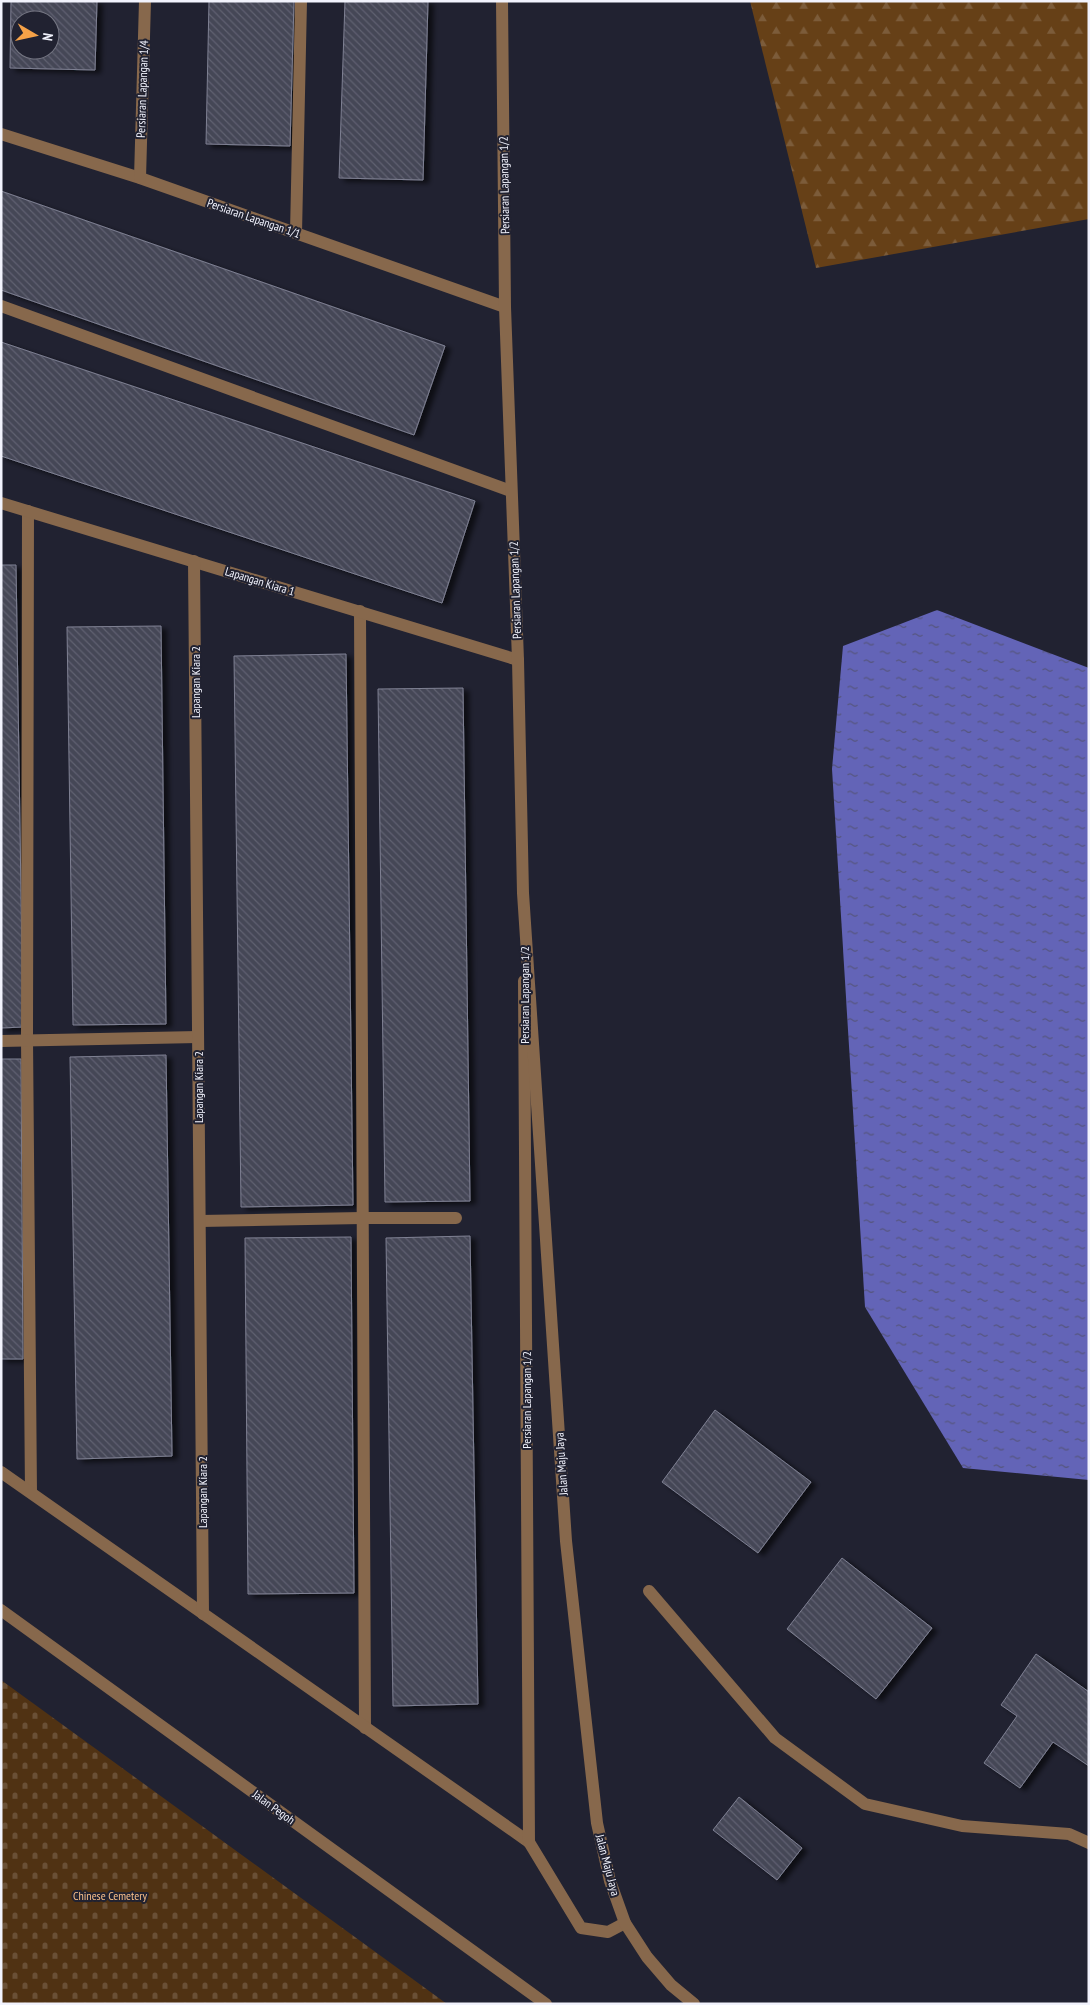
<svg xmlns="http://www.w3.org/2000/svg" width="1090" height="2005" viewBox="0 0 1090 2005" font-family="'PT Sans Narrow',sans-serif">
  <defs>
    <pattern id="forest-firs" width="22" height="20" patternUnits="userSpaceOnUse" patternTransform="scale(1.25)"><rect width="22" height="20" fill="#664017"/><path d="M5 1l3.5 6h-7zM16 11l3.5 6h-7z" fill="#7c5c3a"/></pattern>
    <pattern id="cemetery-stones" width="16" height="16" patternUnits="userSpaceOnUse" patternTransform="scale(1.25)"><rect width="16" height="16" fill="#503213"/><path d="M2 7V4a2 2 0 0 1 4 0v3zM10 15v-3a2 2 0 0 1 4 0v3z" fill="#6a5036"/></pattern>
    <pattern id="water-ripples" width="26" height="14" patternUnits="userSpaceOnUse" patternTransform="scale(1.25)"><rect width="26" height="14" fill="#6364b7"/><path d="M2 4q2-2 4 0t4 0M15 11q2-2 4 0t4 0" fill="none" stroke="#55557c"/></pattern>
    <pattern id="building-back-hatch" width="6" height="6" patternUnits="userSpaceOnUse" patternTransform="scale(1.25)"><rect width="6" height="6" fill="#454657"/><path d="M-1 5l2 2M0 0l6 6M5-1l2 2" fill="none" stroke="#606170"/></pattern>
    <filter id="shadow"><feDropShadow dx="5.5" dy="3" stdDeviation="2.5" flood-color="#0009"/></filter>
  </defs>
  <rect width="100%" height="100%" fill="#212231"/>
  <polygon fill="url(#forest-firs)" points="750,1 1089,1 1089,219 816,268"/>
  <polygon fill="url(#cemetery-stones)" points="1,1680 447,2004 1,2004"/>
  <polygon fill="url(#water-ripples)" points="937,610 1089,668 1089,1480 963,1468 865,1307 832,769 843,646"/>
  <g fill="url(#building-back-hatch)" stroke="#7f8193" fill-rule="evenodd" filter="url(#shadow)">
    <path d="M11 1H97L95 70 10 68ZM20 20H50V50H20Z"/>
    <polygon points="209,1 294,1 290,146 206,144"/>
    <polygon points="345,1 428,1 423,180 339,178"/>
    <polygon points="1,191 445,346 414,435 1,290"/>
    <polygon points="1,342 475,501 442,603 1,456"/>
    <polygon points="1,565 16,565 23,1027 1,1028"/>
    <polygon points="161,626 166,1024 73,1025 67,627"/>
    <polygon points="346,654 353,1205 241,1207 234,656"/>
    <polygon points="463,688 470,1201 385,1202 378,689"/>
    <polygon points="166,1055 172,1456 77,1459 70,1057"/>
    <polygon points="1,1059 21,1059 23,1359 1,1359"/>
    <polygon points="470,1236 478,1704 393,1706 386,1238"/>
    <polygon points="351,1237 354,1593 248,1594 245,1238"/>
    <polygon points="715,1410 811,1482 758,1553 662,1482"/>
    <polygon points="842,1558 932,1628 876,1699 787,1629"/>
    <polygon points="1036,1654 1089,1692 1089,1766 1053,1742 1020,1788 984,1763 1017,1716 1001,1705"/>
    <polygon points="739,1797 802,1848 777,1880 713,1830"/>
  </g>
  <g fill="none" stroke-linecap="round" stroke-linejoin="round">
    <g stroke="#87684c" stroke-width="12">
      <polyline points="296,233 301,1"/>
      <polyline points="1,306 511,491"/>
      <polyline points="28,511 27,1040 31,1492"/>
      <polyline points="360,611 365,1728"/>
      <polyline points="1,1041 198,1037"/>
      <polyline points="200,1221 362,1218 456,1218"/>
      <polyline points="1,1472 529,1842"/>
      <polyline points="649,1591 775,1738 865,1804 962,1826 1069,1834 1089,1843"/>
    </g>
    <g stroke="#87684c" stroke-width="12">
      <polyline points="1,134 140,178 505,307"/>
      <polyline points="140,178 145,1"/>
      <polyline points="1,503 518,660"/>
      <polyline points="194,561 203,1614"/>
      <polyline points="524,981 529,1842 581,1928 608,1932 625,1923"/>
      <polyline points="1,1610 546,2004"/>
    </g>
    <polyline stroke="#87684c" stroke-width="12" points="502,1 505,307 518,660 523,893 566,1541 597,1823 610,1881 625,1923 647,1957 671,1985 694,2004"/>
  </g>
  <g text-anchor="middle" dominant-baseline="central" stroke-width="4" stroke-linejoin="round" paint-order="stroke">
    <g font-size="12" fill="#f2f3fd" stroke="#212231">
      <text transform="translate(142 89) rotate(-88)">Persiaran Lapangan 1/4</text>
      <text transform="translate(504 185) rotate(-91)">Persiaran Lapangan 1/2</text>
      <text transform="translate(254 218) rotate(19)">Persiaran Lapangan 1/1</text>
      <text transform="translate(260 581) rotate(17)">Lapangan Kiara 1</text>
      <text transform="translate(515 590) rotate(-92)">Persiaran Lapangan 1/2</text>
      <text transform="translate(195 682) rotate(-90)">Lapangan Kiara 2</text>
      <text transform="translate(524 995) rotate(-90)">Persiaran Lapangan 1/2</text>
      <text transform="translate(198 1087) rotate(-90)">Lapangan Kiara 2</text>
      <text transform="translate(526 1400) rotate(-90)">Persiaran Lapangan 1/2</text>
      <text transform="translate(561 1464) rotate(-94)">Jalan Maju Jaya</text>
      <text transform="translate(202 1492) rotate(-90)">Lapangan Kiara 2</text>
      <text transform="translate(274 1807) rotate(36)">Jalan Pegoh</text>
      <text transform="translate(608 1865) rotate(75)">Jalan Maju Jaya</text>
    </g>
    <g font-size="12" fill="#f8bf8a" stroke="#212231">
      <text x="110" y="1895">Chinese Cemetery</text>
    </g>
  </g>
  <rect width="1090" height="2005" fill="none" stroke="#f2f3fd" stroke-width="5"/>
  <g transform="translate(35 35) rotate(99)"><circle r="24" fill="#212231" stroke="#757683"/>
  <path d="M0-4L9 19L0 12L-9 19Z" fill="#f6a248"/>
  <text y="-8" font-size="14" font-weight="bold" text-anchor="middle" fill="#f2f3fd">N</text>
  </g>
</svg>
